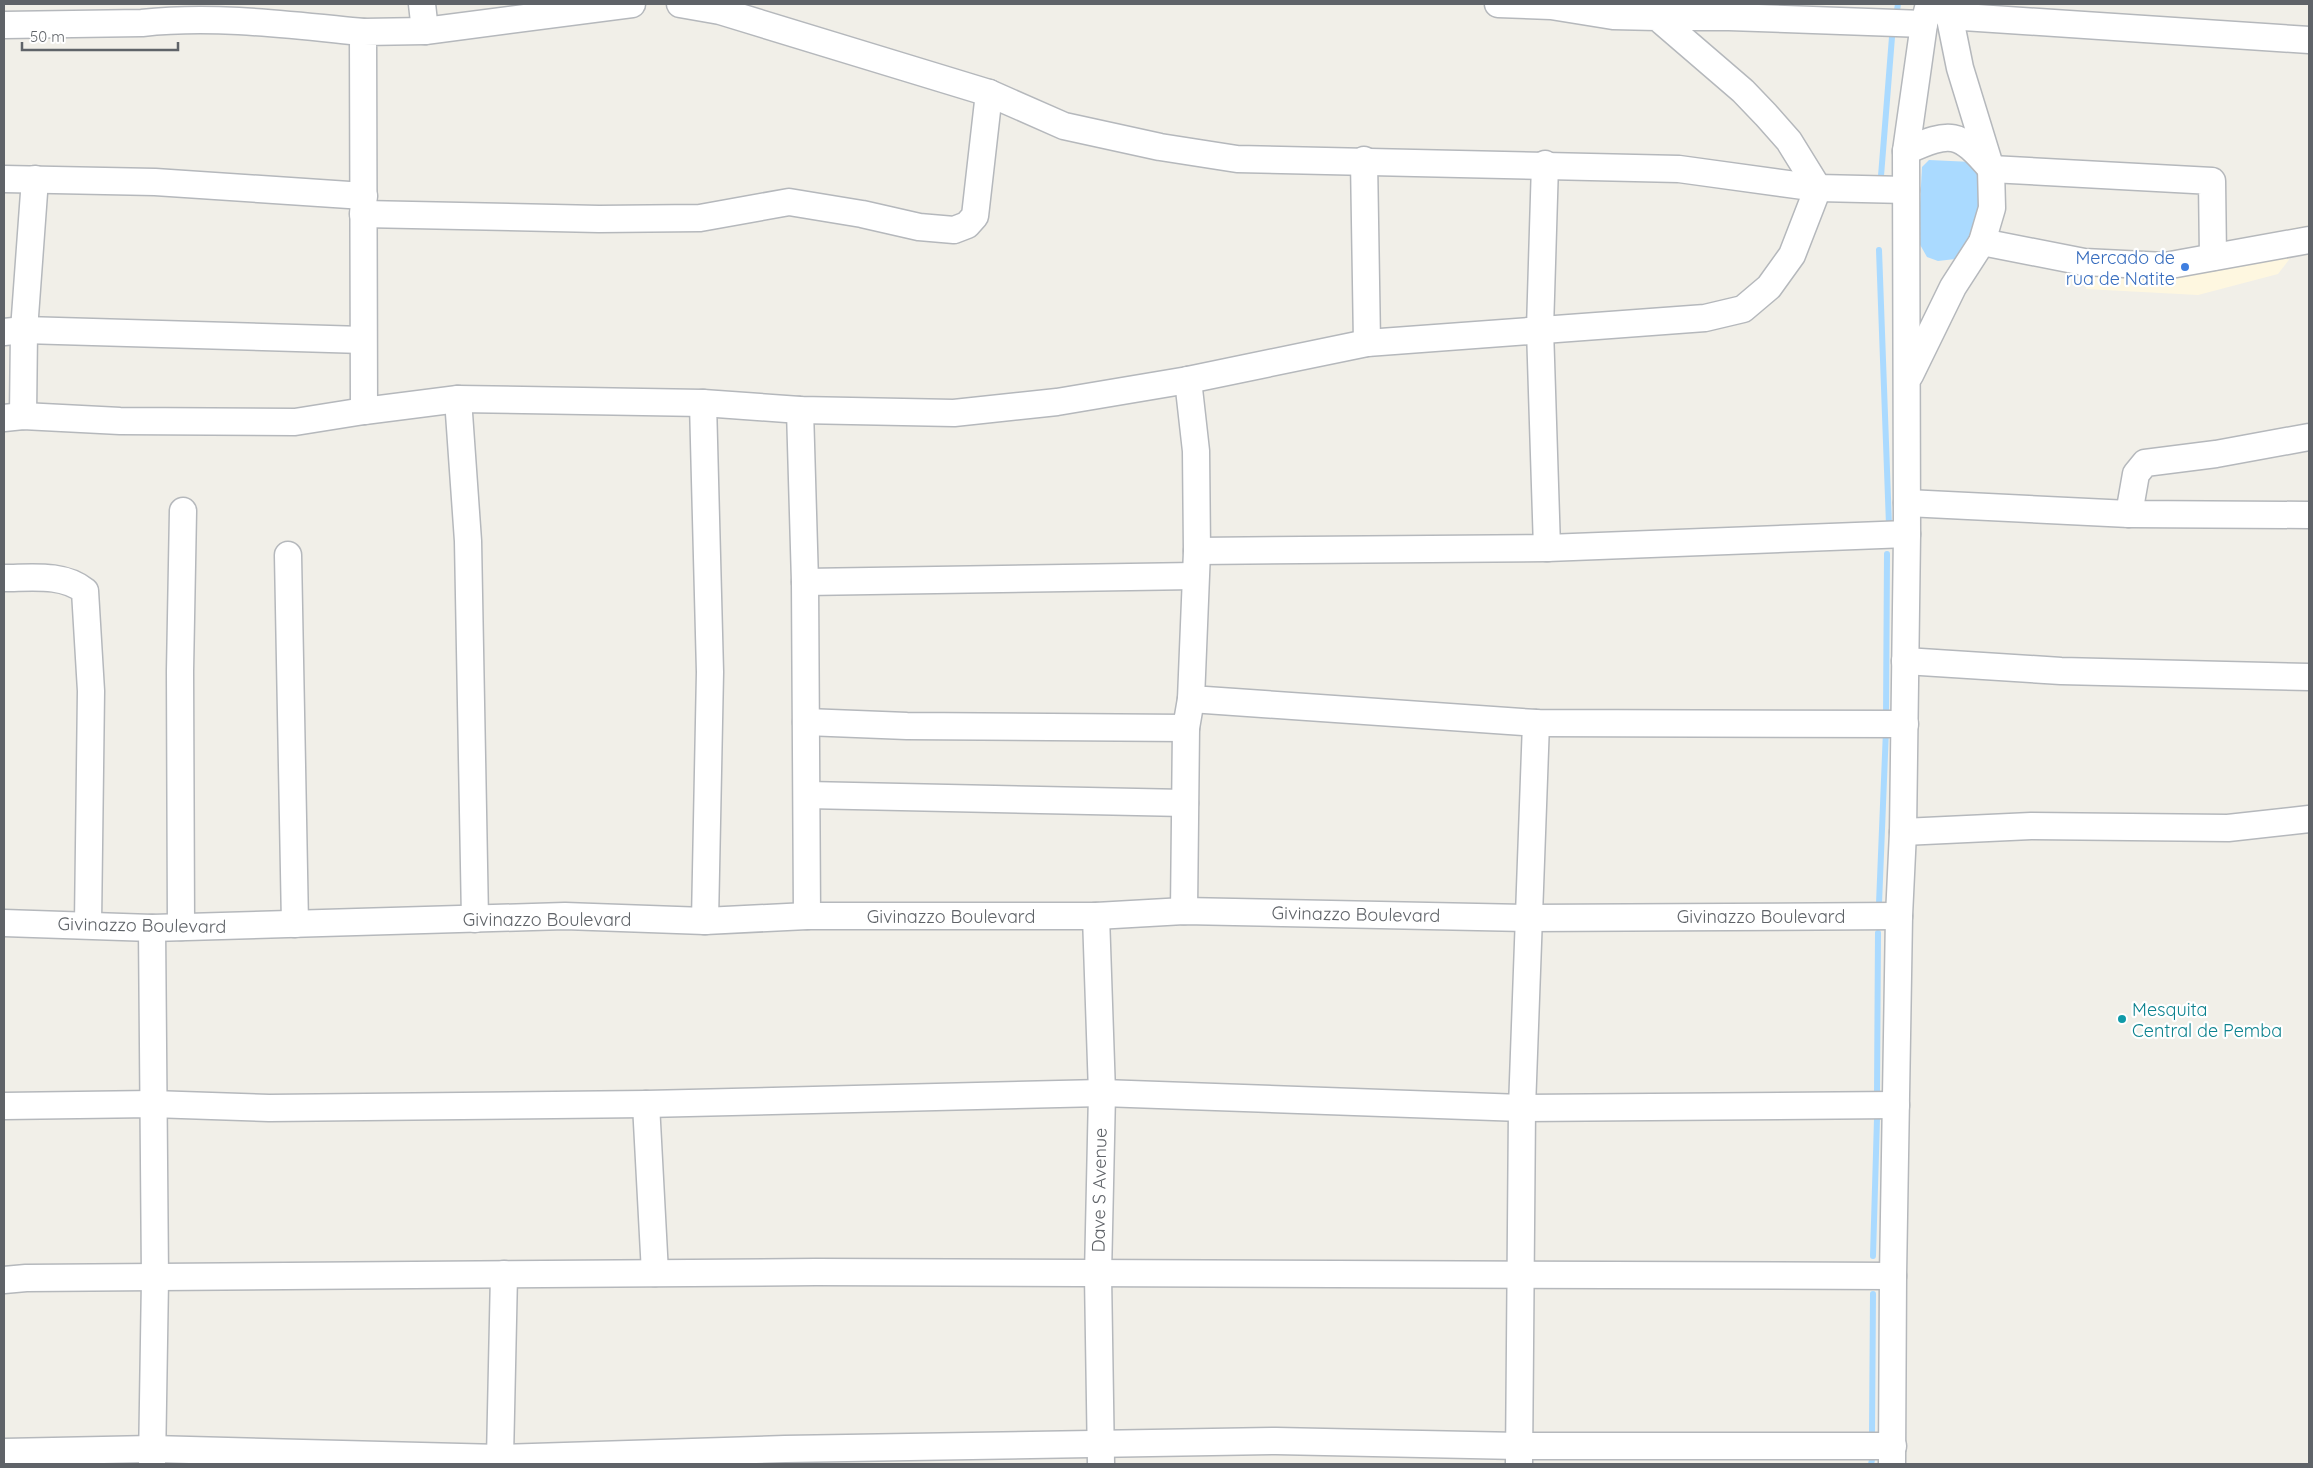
<svg xmlns="http://www.w3.org/2000/svg" width="2313" height="1468" viewBox="0 0 2313 1468" font-family="Quicksand,sans-serif">
  <rect width="100%" height="100%" fill="#f1efe8"/>
  <polygon fill="#fef7e0" points="2309,225 2309,255 2291,257 2278,274 2198,295 2086,289 2087,258 2130,259"/>
  <polygon fill="#aadaff" points="1929,160 1972,162 1979,170 1979,225 1955,259 1938,261 1927,257 1918,241 1922,167"/>
  <g fill="none" stroke-linecap="round" stroke-linejoin="round">
    <g stroke="#aadaff" stroke-width="6">
      <polyline points="1896,17 1898,4"/>
      <polyline points="1881,176 1892,37"/>
      <polyline points="1879,250 1889,525"/>
      <polyline points="1886,718 1887,554"/>
      <polyline points="1879,904 1886,730"/>
      <polyline points="1877,1094 1878,933"/>
      <polyline points="1873,1256 1877,1119"/>
      <polyline points="1872,1434 1873,1294"/>
      <polyline points="1871,1464 1872,1460"/>
    </g>
    <defs>
      <g id="minor">
        <polyline points="422,4 425,31"/>
        <polyline points="632,4 425,31 363,32 364,411 458,399 703,403 800,410 954,413 1057,402 1188,380 1367,343 1705,318 1743,309 1769,287 1792,255 1818,188 1789,141 1766,115 1743,91 1657,17 1613,16 1551,6 1498,4"/>
        <polyline points="680,4 720,11 989,93 1064,126 1160,147 1237,159 1679,169 1818,188 1906,190"/>
        <polyline points="1948,16 2309,40"/>
        <polyline points="1657,17 1729,17 1924,24"/>
        <path d="M4 25 142 23C215 15 291 25 363 32"/>
        <path d="M1906 151C1951 131 1959 131 1991 169L2212 181 2213 257"/>
        <polyline points="1364,160 1367,343"/>
        <polyline points="1545,164 1540,329 1547,548"/>
        <polyline points="4,179 155,182 364,196"/>
        <polyline points="363,214 599,219 700,218 789,202 862,214 919,227 954,230 967,225 975,216 989,93"/>
        <polyline points="1982,242 2084,262 2165,266 2309,240"/>
        <polyline points="4,332 24,330 363,340"/>
        <polyline points="1910,375 1953,287 1982,242 1992,208 1991,169 1960,68 1947,4"/>
        <polyline points="1188,380 1196,451 1197,551 1191,699 1536,723 1905,724"/>
        <polyline points="458,399 468,541 475,919"/>
        <polyline points="703,403 710,672 705,921"/>
        <polyline points="800,410 805,582 807,916"/>
        <polyline points="23,416 24,330 35,179"/>
        <polyline points="4,418 23,416 120,421 295,422 364,411"/>
        <polyline points="1907,503 2129,514 2309,515"/>
        <polyline points="2129,514 2136,474 2145,463 2216,454 2309,437"/>
        <polyline points="1197,551 1547,548 1907,534"/>
        <polyline points="288,555 295,924"/>
        <path d="M4 578C30 578 63 573 85 591L91 691 88 924"/>
        <polyline points="805,582 1195,576"/>
        <polyline points="1905,661 2061,671 2309,677"/>
        <polyline points="806,722 907,726 1186,728 1191,699"/>
        <polyline points="807,795 1185,803"/>
        <polyline points="1903,832 2031,826 2228,828 2309,819"/>
        <polyline points="1184,911 1186,728"/>
        <polyline points="1096,916 1102,1093 1098,1275 1101,1464"/>
        <polyline points="4,923 152,928 565,916 705,921 807,916 1096,916 1184,911 1527,918 1899,916"/>
        <polyline points="181,927 180,671 183,511"/>
        <polyline points="152,928 155,1279 152,1464"/>
        <polyline points="646,1104 655,1273"/>
        <polyline points="4,1106 152,1104 269,1108 646,1104 1102,1093 1522,1108 1896,1105"/>
        <polyline points="4,1280 26,1278 816,1272 1893,1276"/>
        <polyline points="4,1452 152,1449 500,1458 785,1449 1276,1441 1519,1446 1893,1446"/>
        <polyline points="500,1458 504,1274"/>
        <polyline points="1519,1464 1522,1108 1536,723"/>
        <polyline points="1892,1464 1893,1276 1899,916 1903,832 1907,534 1906,151 1924,24 1929,4"/>
      </g>
    </defs>
    <use href="#minor" stroke="#b5b8bc" stroke-width="29"/>
    <use href="#minor" stroke="#fff" stroke-width="26"/>
  </g>
  <circle fill="#3f7fe0" stroke="#fff" stroke-width="2" cx="2185" cy="267" r="5"/>
  <circle fill="#0f9aa8" stroke="#fff" stroke-width="2" cx="2122" cy="1019" r="5"/>
  <g text-anchor="middle" dominant-baseline="central" stroke-width="4.5" stroke-linejoin="round" paint-order="stroke">
    <g font-size="18" fill="#366cbe" stroke="#fff" text-anchor="end">
      <text x="2175" y="257">Mercado de<tspan x="2175" dy="21">rua de Natite</tspan></text>
    </g>
    <g font-size="18" fill="#5f6368" stroke="#fff">
      <text transform="translate(1356 914) rotate(1)">Givinazzo Boulevard</text>
      <text x="951" y="916">Givinazzo Boulevard</text>
      <text x="1761" y="916">Givinazzo Boulevard</text>
      <text x="547" y="919">Givinazzo Boulevard</text>
      <text transform="translate(142 925) rotate(1)">Givinazzo Boulevard</text>
      <text transform="translate(1099 1190) rotate(-89)">Dave S Avenue</text>
    </g>
    <g font-size="18" fill="#0d838f" stroke="#fff" text-anchor="start">
      <text x="2132" y="1009">Mesquita<tspan x="2132" dy="21">Central de Pemba</tspan></text>
    </g>
  </g>
  <rect width="2313" height="1468" fill="none" stroke="#5f6368" stroke-width="10"/>
  <path d="M22 42v8h156v-8" fill="none" stroke="#5f6368" stroke-width="2.5"/>
  <text x="30" y="42" font-size="15" fill="#5f6368" stroke="#ffffff" stroke-width="4" paint-order="stroke">50 m</text>
</svg>
